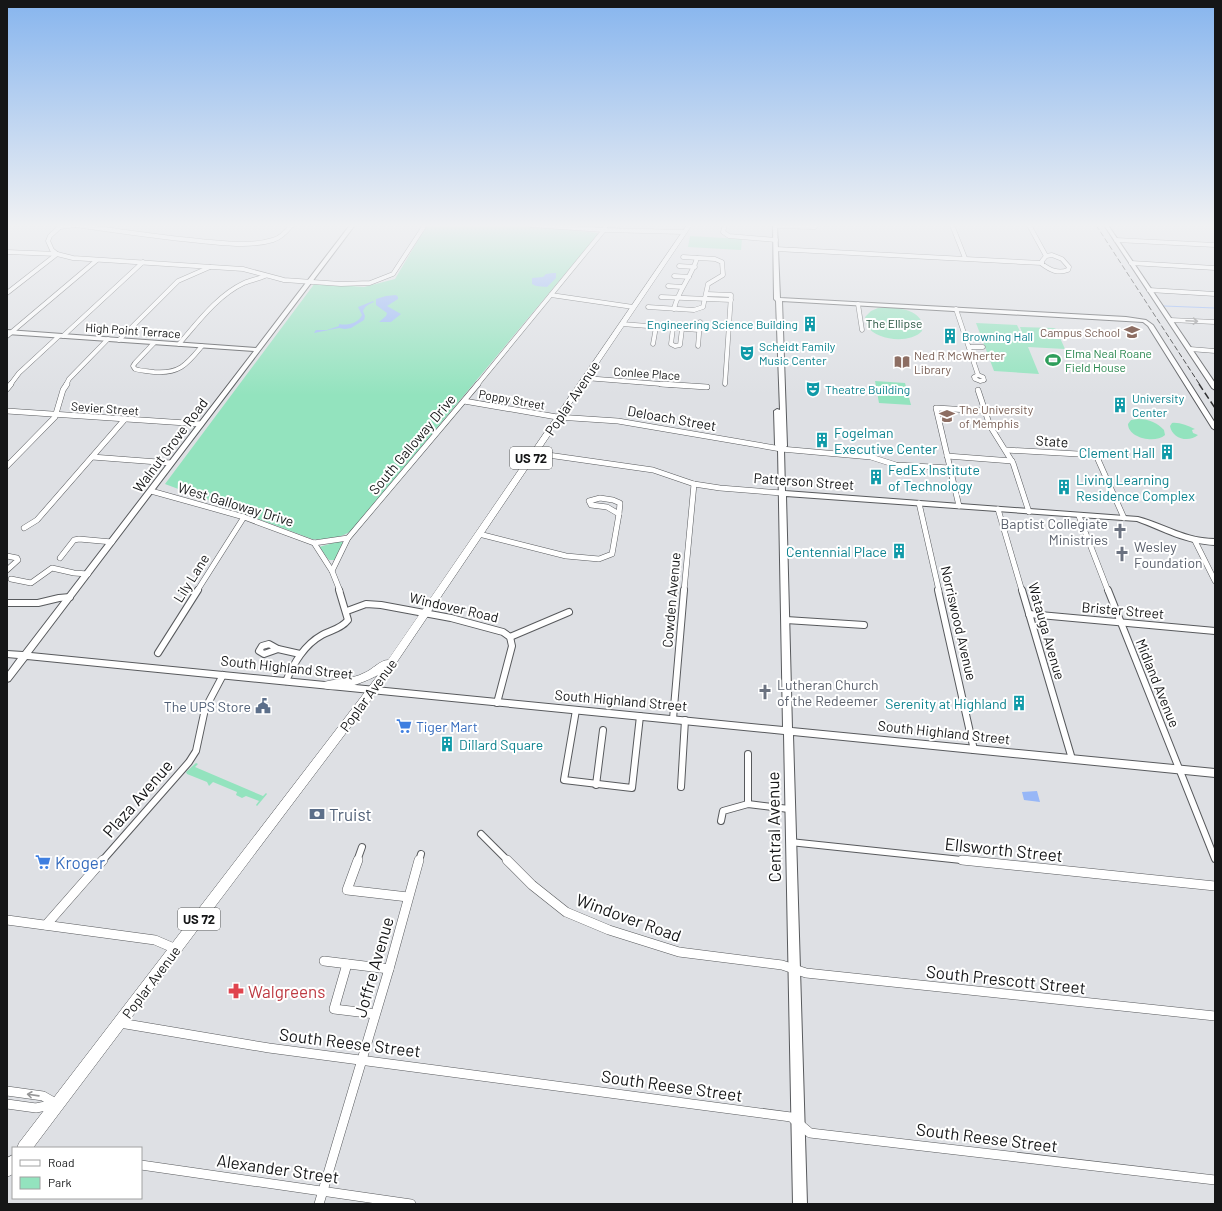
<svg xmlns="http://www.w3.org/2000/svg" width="1222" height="1211" viewBox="0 0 1222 1211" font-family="Barlow,sans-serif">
  <rect width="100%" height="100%" fill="#dee0e4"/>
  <g fill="#93e3be">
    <path d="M427 225H524L599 233 351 531C340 538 326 541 312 539L165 484 315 283 364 287 395 279Z"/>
    <polygon points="690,236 742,239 741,250 688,247"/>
    <path d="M878 308C893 306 927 309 922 331 910 344 877 341 867 326 866 323 866 320 865 317L871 311Z"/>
    <polygon points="976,323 1017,325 1026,344 1020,327 1054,328 1056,329 1065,349 1028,347 1039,374 994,371"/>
    <polygon points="875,381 905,383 911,405 879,403"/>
    <path d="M1138 419C1150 419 1157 423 1164 430L1165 435C1155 444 1128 438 1128 424L1131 420Z"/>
    <path d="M1172 423C1179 422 1188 426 1195 429L1192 430 1193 433 1198 435C1189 443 1172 439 1170 426Z"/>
    <polygon points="340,541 344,543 335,560 329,560 319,547"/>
    <polygon points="196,763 198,764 195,767 263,796 266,793 267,794 257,806 256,805 259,801 246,796 242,798 236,795 237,792 213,782 209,786 207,782 187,774 186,772"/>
  </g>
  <g fill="#97b7f7">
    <polygon points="553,273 556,273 556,278 547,287 536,286 532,284 532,278 543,277 546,274"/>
    <polygon points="396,295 398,297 398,299 387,306 401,314 391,322 379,322 386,316 387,313 376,305 376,299 386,296"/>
    <path d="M373 301 374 302C368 305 366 305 363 311L365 316 364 320 351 328 345 329 339 328 314 333 316 330H327L339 326V324C347 326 359 323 362 315L358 307Z"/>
    <polygon points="1037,791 1040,802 1024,800 1022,792"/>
  </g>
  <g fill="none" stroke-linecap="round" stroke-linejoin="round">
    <polyline stroke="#97b7f7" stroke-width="1" points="1164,306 1215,308"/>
    <defs>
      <g id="street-far3">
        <path d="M76 225C117 231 159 237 200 241 224 243 250 247 273 240 281 238 287 231 292 225"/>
        <polyline points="531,225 604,230 684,232"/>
        <polyline points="725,225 723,232 729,236 776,240"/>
        <polyline points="952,225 965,258"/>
        <polyline points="1029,225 1046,256"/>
        <polyline points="775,226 815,227"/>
        <polyline points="59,227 76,225"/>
        <polyline points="1116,240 1215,245"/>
        <polyline points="776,249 1042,263"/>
        <polyline points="7,252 57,254 73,258 243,269 284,280 341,284 370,283 393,274 425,225"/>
        <polyline points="57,254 52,250 48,241 50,236 62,225"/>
        <path d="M1052 255 1062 259 1069 267 1068 270C1058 274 1050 270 1042 264V261L1046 256Z"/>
        <polyline points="1131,263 1215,268"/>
        <polyline points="679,266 695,267"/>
        <polyline points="674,276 689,277"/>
        <polyline points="668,286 682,287"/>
        <polyline points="1149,290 1215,294"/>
        <polyline points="7,293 57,254"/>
        <polyline points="707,294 731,295 725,384"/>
        <polyline points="551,295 633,307"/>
        <polyline points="661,297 731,300"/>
        <polyline points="858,304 862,330"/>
        <polyline points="648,307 694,310 703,307 708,284 723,275 722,262 715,259 683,257"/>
        <path d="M674 309C678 290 692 276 697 258"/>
        <polyline points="956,309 978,375"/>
        <polyline points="1170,320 1215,322"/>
        <polyline points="622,324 699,330"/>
        <polyline points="673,328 671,344 675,346 680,345 682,329"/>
        <polyline points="7,336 97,260"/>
        <polyline points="63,336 143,262"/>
        <polyline points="119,340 178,281 210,267"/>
        <path d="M154 343 135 363 133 366 135 369C141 371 147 371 154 372 180 374 187 364 202 346"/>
        <path d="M179 344C198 322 218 295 244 283 251 280 258 279 265 276"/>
        <polyline points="653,344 656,327"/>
        <polyline points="698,346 700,322"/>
        <polyline points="969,347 983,347"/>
        <polyline points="1190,349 1215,351"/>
        <polygon points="978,375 983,377 984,380 980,381 975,379 974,377"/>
        <polyline points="585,378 674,385"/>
        <polyline points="10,385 19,373 59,336"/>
        <polyline points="66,385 69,379 108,339"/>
        <polyline points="477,385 604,230 606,225"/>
      </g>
      <g id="street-far2">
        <polyline points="661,384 707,387"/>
        <polyline points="7,389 11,384"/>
        <polyline points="978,390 990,426 1013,463 1029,512"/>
        <polyline points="464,401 557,417 618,421 781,449 871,457 896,465 950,468"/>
        <polyline points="7,411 201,424"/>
        <polyline points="1006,450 1096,455 1124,518"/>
        <polyline points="534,453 653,470 694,484 720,488 782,493"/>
        <polyline points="947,456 1012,461"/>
        <polyline points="92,457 171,463"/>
        <polyline points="7,466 55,417 63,390 67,384"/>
        <polyline points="151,491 244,517 314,543 348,538"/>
        <polygon points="600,498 613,500 620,503 619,514 607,507 591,505 589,501"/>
        <polyline points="919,503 939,591"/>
        <polyline points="959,506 936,408 985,411"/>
        <polyline points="998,509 1022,591"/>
        <polyline points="1079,516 1108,591"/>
        <polyline points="24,528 37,520 125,419"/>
        <polyline points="479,534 566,556 599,559 612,554 619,514"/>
        <polyline points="1195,541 1215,581"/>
        <polyline points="314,543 332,571"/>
        <polyline points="7,556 17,558 18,560 7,570"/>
        <polyline points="60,558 74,540 79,539 112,542"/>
        <polyline points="11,579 31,583 52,568 74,573 88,574"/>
        <polyline points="197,591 244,517"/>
        <polyline points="340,591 332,571 348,538 478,384"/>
        <polyline points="684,591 694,484"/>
      </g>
      <g id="street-far1">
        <polyline points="938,590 974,750"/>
        <polyline points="1022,590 1072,759"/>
        <polyline points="1108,590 1215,859"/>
        <polyline points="7,603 38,603 59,598 70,597"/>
        <polyline points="347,611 366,604 381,605 451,618 503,632 510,637 512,646 497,703"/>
        <polyline points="1029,614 1215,631"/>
        <polyline points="786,620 864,625"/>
        <polyline points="510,637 569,612"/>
        <polygon points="269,644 278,649 264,654 259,651 262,646"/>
        <polyline points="278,649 300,654"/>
        <polyline points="158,653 198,590"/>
        <path d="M286 681C294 663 304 645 322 635 331 630 341 629 348 620L339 590"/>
        <polyline points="576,710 564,780 632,788 640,716"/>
        <polyline points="673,719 684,590"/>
        <polyline points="748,754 748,804"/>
        <polyline points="596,785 603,730"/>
        <polyline points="681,787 685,720"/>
        <polyline points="721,821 723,811 748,804 789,809"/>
        <polyline points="481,834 508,861"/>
        <polyline points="790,842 971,861"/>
        <polyline points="102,861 189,762 196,751 205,709 223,675"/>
        <polyline points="357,861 362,847"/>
        <polyline points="419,861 421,854"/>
      </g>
      <g id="street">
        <polyline points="358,860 347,890 408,897"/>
        <polyline points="507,860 532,885 566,912 609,930 679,952 782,965 806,973 1215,1016"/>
        <polyline points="962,860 1215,886"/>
        <polyline points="7,920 155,940 176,949"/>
        <polyline points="46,925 103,860"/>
        <polyline points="324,961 389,969"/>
        <polyline points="347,964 334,1009 375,1014"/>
        <polyline points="120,1023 269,1048 791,1117 810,1133 1215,1180"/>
        <polyline points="7,1091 43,1096 57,1104"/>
        <polyline points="7,1104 36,1108 55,1104"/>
        <polyline points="141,1165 411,1204"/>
        <polyline points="319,1204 389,969 419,860"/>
      </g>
      <g id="secondary">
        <path d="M350 225H355L31 653 783 727 778 449 775 445 774 411 777 409 780 410 776 301 774 299 773 225H777L780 298 1126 317 1146 320 1153 325 1215 423V430L1212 428 1148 326 1143 322 782 301 787 446 784 449 785 491 1138 517C1165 524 1185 539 1215 539V545C1186 544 1164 531 1137 521L786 496 792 728 1215 769V777L793 735 807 1204H793L784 734 27 659 10 681 7 682V673L18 658 7 657V651L23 652 254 351 7 334V330L256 348Z"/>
        <polygon points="1104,225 1108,225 1215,383 1215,390 1212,388"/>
      </g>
      <g id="primary">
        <path d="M687 225H692L376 693 33 1148H17L19 1143 378 675C365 682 338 693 324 688L322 685 324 682C337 678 351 680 364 673 372 670 380 660 388 660Z"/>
        <polygon points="13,1155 13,1174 7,1177 7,1158"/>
      </g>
    </defs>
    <use href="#street-far3" stroke="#585a5d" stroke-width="5"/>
    <use href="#street-far2" stroke="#585a5d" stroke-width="6"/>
    <use href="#street-far1" stroke="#585a5d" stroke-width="8"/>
    <use href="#street" stroke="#585a5d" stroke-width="10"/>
    <use href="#secondary" stroke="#585a5d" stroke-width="2"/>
    <use href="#primary" stroke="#585a5d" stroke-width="1"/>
    <use href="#street-far3" stroke="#fff" stroke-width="4"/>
    <use href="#street-far2" stroke="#fff" stroke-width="5"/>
    <use href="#street-far1" stroke="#fff" stroke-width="6"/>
    <use href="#street" stroke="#fff" stroke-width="9"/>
    <use href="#secondary" fill="#fff" fill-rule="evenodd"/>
    <use href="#primary" fill="#fff" fill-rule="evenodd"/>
    <polyline stroke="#2e2f30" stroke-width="1" stroke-dasharray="5.5 2.5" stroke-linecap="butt" points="1096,225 1200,385"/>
    <polyline stroke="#2e2f30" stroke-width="1.5" stroke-dasharray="7 3.5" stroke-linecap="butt" points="1199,384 1215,408"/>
  </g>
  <defs><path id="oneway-shaft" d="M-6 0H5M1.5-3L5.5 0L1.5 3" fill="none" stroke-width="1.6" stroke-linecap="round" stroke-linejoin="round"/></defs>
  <g stroke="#969697">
    <use href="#oneway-shaft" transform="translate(1192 321) rotate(3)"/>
    <use href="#oneway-shaft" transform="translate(33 1095) rotate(-172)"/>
  </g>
  <linearGradient id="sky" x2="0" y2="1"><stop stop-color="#87b5ee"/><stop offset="0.57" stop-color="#f0f1f3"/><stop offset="1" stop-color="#f0f1f3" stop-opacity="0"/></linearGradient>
  <rect width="1222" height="395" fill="url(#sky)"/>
  <defs>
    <symbol id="building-bare" viewBox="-9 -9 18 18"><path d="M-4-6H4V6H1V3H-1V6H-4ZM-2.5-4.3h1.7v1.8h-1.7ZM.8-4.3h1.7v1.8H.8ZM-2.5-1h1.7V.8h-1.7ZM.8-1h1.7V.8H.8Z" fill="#0f9aa8" stroke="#fff" stroke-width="2.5" paint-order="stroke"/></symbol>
    <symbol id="school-bare" viewBox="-9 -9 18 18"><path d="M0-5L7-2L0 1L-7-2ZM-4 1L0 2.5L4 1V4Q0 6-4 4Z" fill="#8d6e63" stroke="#fff" stroke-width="2.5" paint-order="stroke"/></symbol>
    <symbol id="theatre-bare" viewBox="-9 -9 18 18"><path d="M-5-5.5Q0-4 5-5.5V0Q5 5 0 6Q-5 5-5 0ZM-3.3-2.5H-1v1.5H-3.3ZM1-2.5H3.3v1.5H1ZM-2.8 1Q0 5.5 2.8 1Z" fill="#0f9aa8" stroke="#fff" stroke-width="2.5" paint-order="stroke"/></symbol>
    <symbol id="stadium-bare" viewBox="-9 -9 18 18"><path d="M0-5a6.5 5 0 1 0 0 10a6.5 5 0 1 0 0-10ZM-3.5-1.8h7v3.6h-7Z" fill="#2e9e5b" stroke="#fff" stroke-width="2.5" paint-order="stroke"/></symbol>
    <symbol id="library-bare" viewBox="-9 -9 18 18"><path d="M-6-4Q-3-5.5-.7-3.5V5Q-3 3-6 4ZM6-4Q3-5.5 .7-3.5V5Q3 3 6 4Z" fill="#8d6e63" stroke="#fff" stroke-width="2.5" paint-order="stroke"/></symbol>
    <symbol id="university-bare" viewBox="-9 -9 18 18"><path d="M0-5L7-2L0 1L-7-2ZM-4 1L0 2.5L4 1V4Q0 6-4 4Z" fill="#8d6e63" stroke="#fff" stroke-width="2.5" paint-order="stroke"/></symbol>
    <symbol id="church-bare" viewBox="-9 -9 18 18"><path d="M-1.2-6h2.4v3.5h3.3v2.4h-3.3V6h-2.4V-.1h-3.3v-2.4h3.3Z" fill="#6b7280" stroke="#fff" stroke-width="2.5" paint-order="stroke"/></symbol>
    <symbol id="civic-bare" viewBox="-9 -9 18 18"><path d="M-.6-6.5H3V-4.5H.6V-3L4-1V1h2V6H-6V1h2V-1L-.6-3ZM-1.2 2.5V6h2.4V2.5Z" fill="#5c6f8a" stroke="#fff" stroke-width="2.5" paint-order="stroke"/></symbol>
    <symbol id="supermarket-bare" viewBox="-9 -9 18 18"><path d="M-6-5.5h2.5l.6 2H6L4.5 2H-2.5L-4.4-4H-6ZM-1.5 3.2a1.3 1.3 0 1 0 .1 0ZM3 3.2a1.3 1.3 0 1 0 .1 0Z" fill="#3f7fe0" stroke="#fff" stroke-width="2.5" paint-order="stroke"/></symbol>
    <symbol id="bank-bare" viewBox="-9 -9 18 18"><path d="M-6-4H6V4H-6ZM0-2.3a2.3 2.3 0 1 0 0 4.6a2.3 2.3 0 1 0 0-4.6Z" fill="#5c6f8a" stroke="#fff" stroke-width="2.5" paint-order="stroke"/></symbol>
    <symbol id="pharmacy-bare" viewBox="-9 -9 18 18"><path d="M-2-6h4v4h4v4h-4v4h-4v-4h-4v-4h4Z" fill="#e0444e" stroke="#fff" stroke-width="2.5" paint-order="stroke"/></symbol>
  </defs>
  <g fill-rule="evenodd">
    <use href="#building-bare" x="799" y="313" width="22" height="22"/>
    <use href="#school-bare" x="1121" y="321" width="22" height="22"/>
    <use href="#building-bare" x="939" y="325" width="22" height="22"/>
    <use href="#theatre-bare" x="736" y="342" width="22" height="22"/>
    <use href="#stadium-bare" x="1042" y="349" width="22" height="22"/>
    <use href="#library-bare" x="891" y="351" width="22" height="22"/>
    <use href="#theatre-bare" x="802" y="378" width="22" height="22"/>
    <use href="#building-bare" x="1109" y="394" width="22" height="22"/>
    <use href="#university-bare" x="936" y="405" width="22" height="22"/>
    <use href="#building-bare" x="811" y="429" width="22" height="22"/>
    <use href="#building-bare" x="1156" y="441" width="22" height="22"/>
    <use href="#building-bare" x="865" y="466" width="22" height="22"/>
    <use href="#building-bare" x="1053" y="476" width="22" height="22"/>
    <use href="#church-bare" x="1109" y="520" width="22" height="22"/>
    <use href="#building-bare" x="888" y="540" width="22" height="22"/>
    <use href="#church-bare" x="1111" y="543" width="22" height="22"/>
    <use href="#church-bare" x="754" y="681" width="22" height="22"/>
    <use href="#building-bare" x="1008" y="692" width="22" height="22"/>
    <use href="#civic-bare" x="252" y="695" width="22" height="22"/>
    <use href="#supermarket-bare" x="393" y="715" width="22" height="22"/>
    <use href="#building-bare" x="436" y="733" width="22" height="22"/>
    <use href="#bank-bare" x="306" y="803" width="22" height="22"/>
    <use href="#supermarket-bare" x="32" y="851" width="22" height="22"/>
    <use href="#pharmacy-bare" x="225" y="980" width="22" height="22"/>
  </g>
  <g text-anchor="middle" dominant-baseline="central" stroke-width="4" stroke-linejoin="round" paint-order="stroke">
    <g font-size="12" fill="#25533f" stroke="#fff">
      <text x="894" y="323">The Ellipse</text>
    </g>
    <g font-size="12" fill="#0d838f" stroke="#fff" text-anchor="start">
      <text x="798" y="324" text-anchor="end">Engineering Science Building</text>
      <text x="962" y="336">Browning Hall</text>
      <text x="759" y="346">Scheidt Family<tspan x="759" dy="14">Music Center</tspan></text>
      <text x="825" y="389">Theatre Building</text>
      <text x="1132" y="398">University<tspan x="1132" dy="14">Center</tspan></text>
    </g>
    <g font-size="12" fill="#151617" stroke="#fff">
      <text transform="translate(133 330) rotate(4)">High Point Terrace</text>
      <text transform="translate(647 373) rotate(4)">Conlee Place</text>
      <text transform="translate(512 399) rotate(10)">Poppy Street</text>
      <text transform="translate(105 408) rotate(4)">Sevier Street</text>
    </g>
    <g font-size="12" fill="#785e54" stroke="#fff" text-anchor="start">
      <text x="1120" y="332" text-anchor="end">Campus School</text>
      <text x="914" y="355">Ned R McWherter<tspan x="914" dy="14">Library</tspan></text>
      <text x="959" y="409">The University<tspan x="959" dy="14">of Memphis</tspan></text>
    </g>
    <g font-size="12" fill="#27864d" stroke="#fff" text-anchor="start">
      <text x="1065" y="353">Elma Neal Roane<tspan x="1065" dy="14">Field House</tspan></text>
    </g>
    <g fill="#fff" stroke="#5b5c5d" stroke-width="1">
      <rect x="510" y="447" width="42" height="22" rx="3"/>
      <rect x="178" y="908" width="42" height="22" rx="3"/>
    </g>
    <g font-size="13" font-weight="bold" fill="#151617">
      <text x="531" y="458">US 72</text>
      <text x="199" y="919">US 72</text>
    </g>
    <g font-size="14" fill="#151617" stroke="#fff">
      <text transform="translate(572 398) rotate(-56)">Poplar Avenue</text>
      <text transform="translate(672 418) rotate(10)">Deloach Street</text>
      <text transform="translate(1052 441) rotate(4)">State</text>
      <text transform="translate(412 444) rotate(-50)">South Galloway Drive</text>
      <text transform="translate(170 445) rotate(-53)">Walnut Grove Road</text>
      <text transform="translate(804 481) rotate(4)">Patterson Street</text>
      <text transform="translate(236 504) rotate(17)">West Galloway Drive</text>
      <text transform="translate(191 578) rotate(-58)">Lily Lane</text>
      <text transform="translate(671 600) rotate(-85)">Cowden Avenue</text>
      <text transform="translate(454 607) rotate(13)">Windover Road</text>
      <text transform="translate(1123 610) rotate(5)">Brister Street</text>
      <text transform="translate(959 623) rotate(77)">Norriswood Avenue</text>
      <text transform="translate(1047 631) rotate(74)">Watauga Avenue</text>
      <text transform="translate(287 667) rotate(6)">South Highland Street</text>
      <text transform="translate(1158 683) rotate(68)">Midland Avenue</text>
      <text transform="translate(368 695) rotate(-54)">Poplar Avenue</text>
      <text transform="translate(621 700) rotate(5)">South Highland Street</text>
      <text transform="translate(944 732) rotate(6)">South Highland Street</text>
      <text transform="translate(151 982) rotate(-53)">Poplar Avenue</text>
    </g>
    <g font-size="14" fill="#0d838f" stroke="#fff" text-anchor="start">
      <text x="834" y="432">Fogelman<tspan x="834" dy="16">Executive Center</tspan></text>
      <text x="1155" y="452" text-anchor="end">Clement Hall</text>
      <text x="888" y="469">FedEx Institute<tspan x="888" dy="16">of Technology</tspan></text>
      <text x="1076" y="479">Living Learning<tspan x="1076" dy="16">Residence Complex</tspan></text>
      <text x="887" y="551" text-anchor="end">Centennial Place</text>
      <text x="1007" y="703" text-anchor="end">Serenity at Highland</text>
      <text x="459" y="744">Dillard Square</text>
    </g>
    <g font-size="14" fill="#5b616d" stroke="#fff" text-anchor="start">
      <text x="1108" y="523" text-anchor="end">Baptist Collegiate<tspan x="1108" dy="16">Ministries</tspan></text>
      <text x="1134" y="546">Wesley<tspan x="1134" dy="16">Foundation</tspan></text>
      <text x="777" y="684">Lutheran Church<tspan x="777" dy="16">of the Redeemer</tspan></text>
    </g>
    <g font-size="14" fill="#4e5e75" stroke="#fff" text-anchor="end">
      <text x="251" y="706">The UPS Store</text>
    </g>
    <g font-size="14" fill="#366cbe" stroke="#fff" text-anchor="start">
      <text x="416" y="726">Tiger Mart</text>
    </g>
    <g font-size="17" fill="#151617" stroke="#fff">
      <text transform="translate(137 798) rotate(-49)">Plaza Avenue</text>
      <text transform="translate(773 827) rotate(-91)">Central Avenue</text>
      <text transform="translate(1004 849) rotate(6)">Ellsworth Street</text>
      <text transform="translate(629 917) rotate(20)">Windover Road</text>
      <text transform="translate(373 967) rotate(-74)">Joffre Avenue</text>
      <text transform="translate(1006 979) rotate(6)">South Prescott Street</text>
      <text transform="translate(350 1042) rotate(7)">South Reese Street</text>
      <text transform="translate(672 1085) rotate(8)">South Reese Street</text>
      <text transform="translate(987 1137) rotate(7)">South Reese Street</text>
      <text transform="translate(278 1168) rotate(8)">Alexander Street</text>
    </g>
    <g font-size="17" fill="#4e5e75" stroke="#fff" text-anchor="start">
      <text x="329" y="814">Truist</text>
    </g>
    <g font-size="17" fill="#366cbe" stroke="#fff" text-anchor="start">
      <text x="55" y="862">Kroger</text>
    </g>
    <g font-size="17" fill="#be3a42" stroke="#fff" text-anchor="start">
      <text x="248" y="991">Walgreens</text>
    </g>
  </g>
  <rect width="1222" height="1211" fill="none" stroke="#151617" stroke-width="16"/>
  <rect x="12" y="1147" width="130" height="52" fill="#ffffff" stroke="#a1a2a2"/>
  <rect x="20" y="1160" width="20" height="6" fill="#ffffff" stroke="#a1a2a2"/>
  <text x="48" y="1167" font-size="12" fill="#151617">Road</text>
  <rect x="20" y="1177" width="20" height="12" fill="#93e3be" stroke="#a1a2a2"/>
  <text x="48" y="1187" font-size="12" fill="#151617">Park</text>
</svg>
